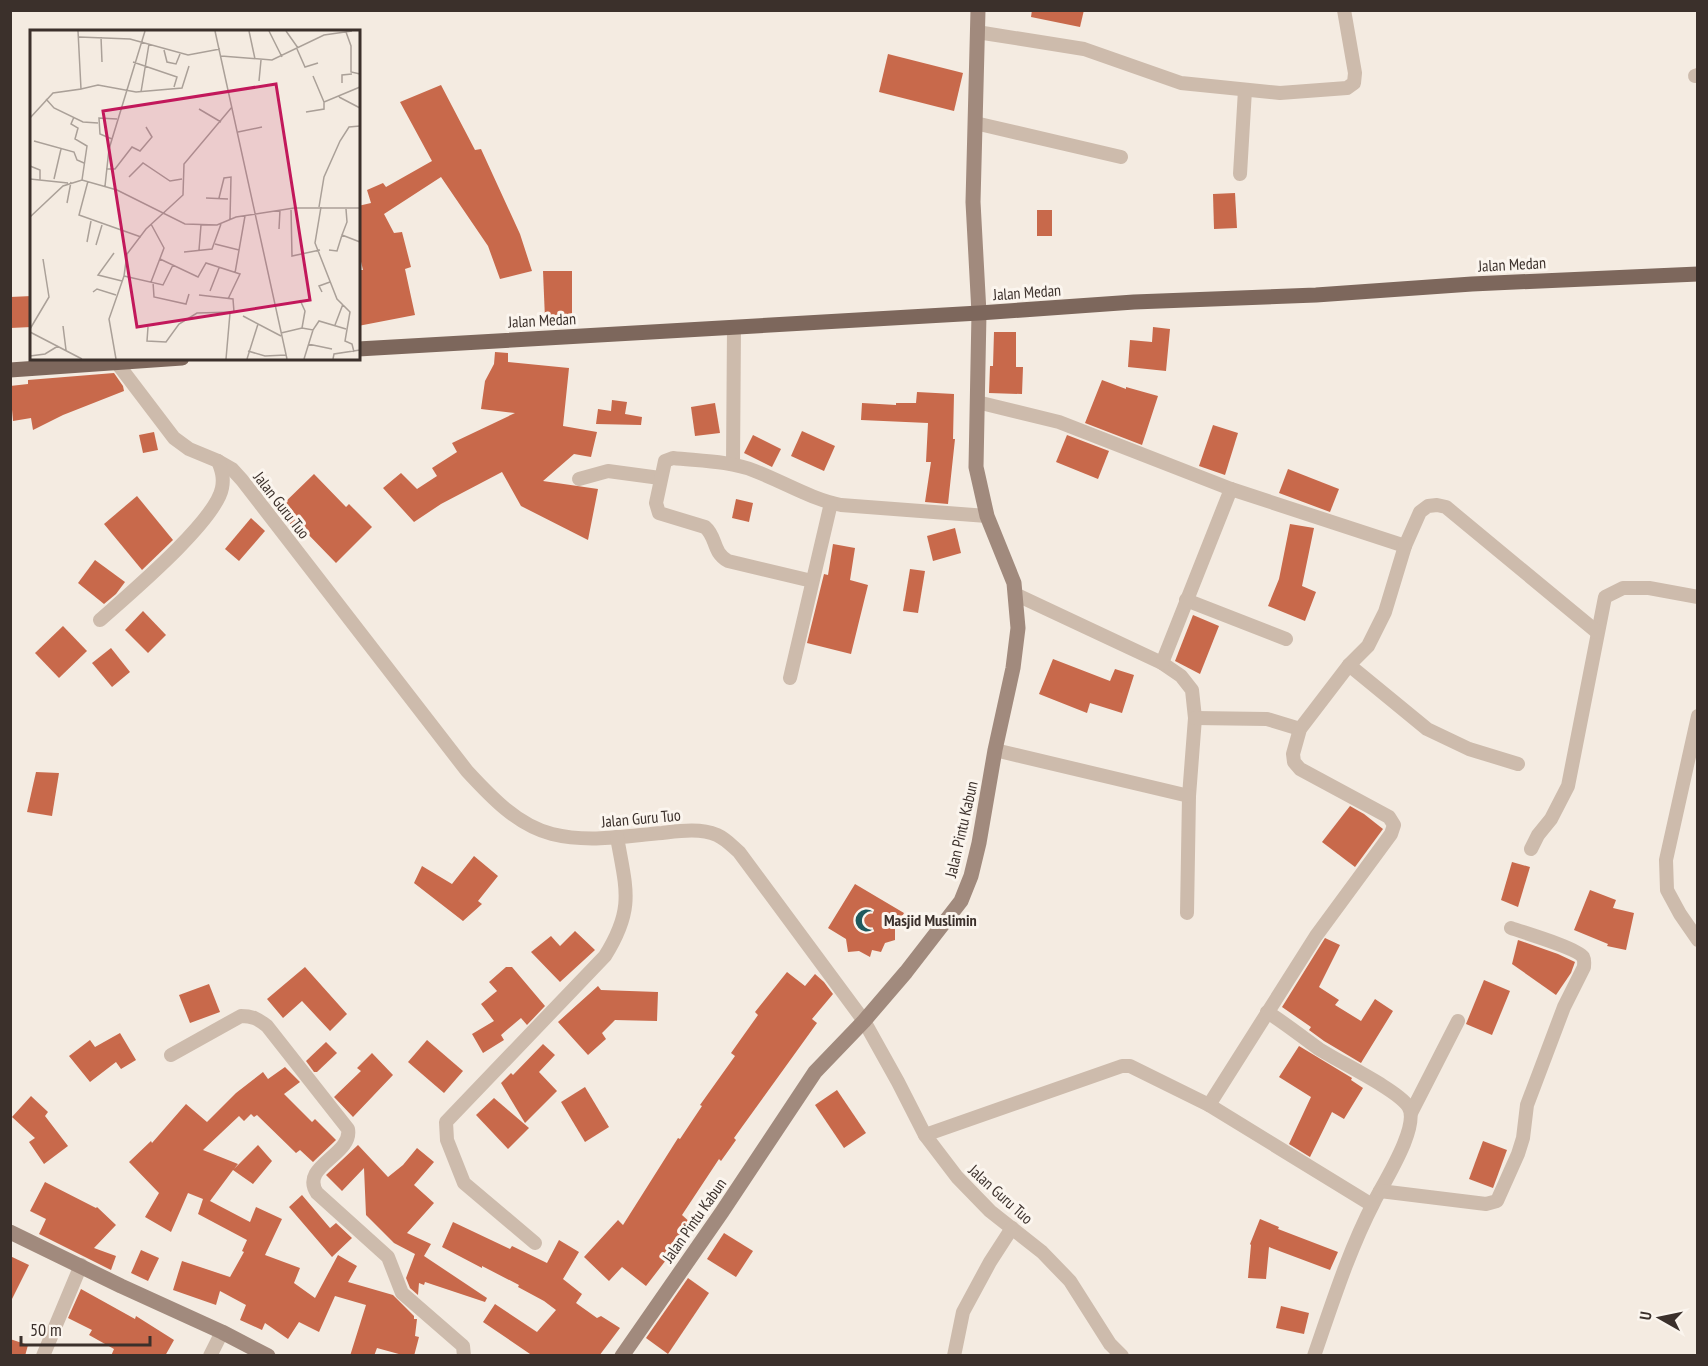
<svg xmlns="http://www.w3.org/2000/svg" width="1708" height="1366" viewBox="0 0 1708 1366" font-family="'PT Sans Narrow',sans-serif">
  <rect width="100%" height="100%" fill="#f4ebe1"/>
  <g fill="#c8694b">
    <polygon points="1032,10 1084,10 1080,27 1031,17"/>
    <polygon points="888,54 963,73 954,111 879,92"/>
    <polygon points="441,85 475,150 481,149 520,234 532,271 500,279 488,246 441,177 384,214 394,233 402,232 411,267 405,269 415,315 358,326 358,270 363,270 358,249 358,206 371,203 367,190 383,183 386,187 432,161 400,102"/>
    <polygon points="1235,193 1237,228 1214,229 1213,194"/>
    <rect x="1037" y="210" width="15" height="26"/>
    <polygon points="543,271 572,271 572,320 545,319"/>
    <polygon points="32,296 32,327 10,328 10,297"/>
    <polygon points="1153,327 1170,329 1166,371 1128,367 1130,340 1152,342"/>
    <polygon points="994,332 1016,332 1016,367 1023,367 1022,394 989,393 990,366 993,366"/>
    <polygon points="495,352 508,353 508,362 569,368 563,426 597,432 591,457 574,454 543,481 598,489 588,540 521,506 502,472 441,504 414,522 383,488 401,473 417,489 437,476 432,468 457,452 452,443 515,413 481,409 485,381 494,364"/>
    <polygon points="114,373 123,386 124,391 63,415 33,430 31,418 13,421 10,386 28,384 28,380"/>
    <polygon points="1102,380 1126,389 1126,387 1158,396 1142,445 1085,423"/>
    <polygon points="917,392 954,394 953,439 955,439 948,504 925,502 931,462 926,462 928,423 861,420 862,403 896,405 896,403 916,403"/>
    <polygon points="612,400 627,402 625,414 642,417 641,425 596,424 598,409 611,411"/>
    <polygon points="715,403 720,433 695,436 691,407"/>
    <polygon points="1213,425 1238,433 1225,475 1199,466"/>
    <polygon points="802,431 835,446 824,471 791,456"/>
    <polygon points="154,432 158,450 143,453 139,435"/>
    <polygon points="753,435 781,449 772,467 744,453"/>
    <polygon points="1067,435 1109,451 1098,479 1056,462"/>
    <polygon points="1288,469 1339,489 1330,512 1279,493"/>
    <polygon points="314,474 346,507 349,504 372,527 336,563 301,527 297,531 277,510"/>
    <polygon points="137,496 173,540 142,570 104,524"/>
    <polygon points="736,499 753,503 749,522 732,518"/>
    <polygon points="251,518 265,531 239,561 225,549"/>
    <polygon points="1290,524 1314,528 1302,586 1316,592 1305,621 1268,606 1279,579"/>
    <polygon points="955,528 961,553 933,561 927,536"/>
    <polygon points="833,544 855,548 850,580 868,585 851,654 807,643 824,574 828,575"/>
    <polygon points="95,560 125,582 116,594 104,604 78,583"/>
    <polygon points="910,569 925,571 918,613 903,611"/>
    <polygon points="143,611 166,635 148,653 125,630"/>
    <polygon points="1193,615 1219,626 1200,674 1175,661"/>
    <polygon points="63,626 87,651 59,678 35,653"/>
    <polygon points="111,648 130,672 112,687 92,663"/>
    <polygon points="1053,659 1110,681 1115,669 1134,675 1122,713 1090,703 1087,713 1039,694"/>
    <polygon points="36,772 59,773 52,816 27,812"/>
    <polygon points="1350,806 1364,814 1383,829 1355,867 1322,842"/>
    <polygon points="474,856 498,876 478,901 482,904 463,921 414,883 422,866 452,884"/>
    <polygon points="1512,862 1530,867 1518,907 1501,900"/>
    <polygon points="855,884 904,913 895,929 895,940 885,943 881,952 872,950 870,957 859,951 848,952 846,939 828,928"/>
    <polygon points="1590,890 1616,900 1613,908 1634,913 1626,950 1607,946 1608,944 1574,930"/>
    <polygon points="575,931 595,950 560,982 531,952 551,936 560,946"/>
    <polygon points="1325,938 1340,945 1319,987 1339,1000 1335,1005 1361,1021 1375,999 1393,1011 1361,1063 1324,1041 1309,1030 1311,1027 1282,1007"/>
    <polygon points="1518,940 1558,954 1575,962 1571,973 1556,995 1512,964"/>
    <polygon points="305,967 347,1014 330,1031 302,1001 283,1018 267,999"/>
    <polygon points="506,967 512,967 545,1006 527,1025 521,1018 501,1035 504,1040 483,1053 472,1034 494,1021 481,1004 497,991 489,982"/>
    <polygon points="787,972 805,986 815,974 824,982 833,994 812,1019 817,1023 734,1138 736,1140 721,1161 719,1159 682,1215 693,1225 646,1286 622,1267 609,1281 584,1257 618,1220 623,1225 678,1138 680,1139 702,1106 700,1105 735,1056 731,1053 758,1015 755,1012"/>
    <polygon points="1484,980 1510,991 1492,1035 1466,1024"/>
    <polygon points="209,984 220,1012 190,1023 179,995"/>
    <polygon points="598,986 601,990 658,992 657,1021 615,1020 602,1033 606,1039 588,1055 558,1022"/>
    <polygon points="120,1033 136,1060 121,1069 116,1062 90,1082 69,1056 90,1040 95,1047"/>
    <polygon points="427,1040 463,1071 444,1093 408,1062"/>
    <polygon points="326,1042 337,1053 317,1072 314,1072 306,1061"/>
    <polygon points="543,1044 555,1055 539,1072 557,1091 525,1123 501,1083 511,1073 513,1075"/>
    <polygon points="1299,1046 1352,1078 1351,1080 1363,1088 1344,1119 1332,1112 1310,1157 1289,1144 1311,1097 1279,1077"/>
    <polygon points="372,1053 393,1075 353,1117 334,1097 361,1071 357,1068"/>
    <polygon points="285,1067 300,1082 284,1094 312,1122 315,1119 336,1140 313,1162 300,1150 296,1153 257,1115 254,1117 251,1114 244,1121 239,1116 203,1150 238,1164 234,1169 258,1145 272,1161 253,1184 233,1170 210,1201 250,1222 256,1207 282,1219 265,1255 300,1268 294,1283 315,1298 338,1255 357,1266 348,1282 393,1295 414,1316 414,1319 417,1319 415,1336 419,1337 414,1356 406,1356 377,1348 374,1356 350,1356 366,1305 335,1296 319,1332 299,1322 288,1339 265,1323 262,1330 240,1320 246,1305 220,1291 216,1305 173,1290 182,1261 230,1277 244,1252 242,1251 247,1240 198,1214 203,1199 188,1193 171,1232 145,1217 159,1193 129,1162 151,1141 152,1143 186,1104 207,1122 236,1093 263,1072 268,1079"/>
    <polygon points="585,1087 609,1127 585,1142 561,1102"/>
    <polygon points="837,1090 866,1133 844,1148 815,1105"/>
    <polygon points="31,1096 48,1112 45,1116 68,1146 44,1164 29,1142 35,1138 12,1117"/>
    <polygon points="494,1098 529,1128 508,1149 476,1115"/>
    <polygon points="1483,1141 1507,1150 1493,1188 1469,1179"/>
    <polygon points="358,1145 388,1177 403,1165 417,1148 434,1162 414,1185 434,1203 407,1233 431,1244 424,1256 487,1298 485,1302 425,1282 424,1285 419,1283 418,1295 410,1288 406,1278 415,1254 394,1243 366,1215 364,1168 342,1191 326,1175"/>
    <polygon points="45,1182 96,1208 97,1207 116,1225 94,1248 116,1256 111,1270 39,1234 46,1219 30,1211"/>
    <polygon points="302,1195 330,1228 336,1223 352,1238 332,1257 289,1207"/>
    <polygon points="1260,1219 1279,1227 1278,1229 1338,1252 1330,1270 1269,1247 1266,1279 1248,1278 1251,1245 1250,1244"/>
    <polygon points="453,1222 510,1249 512,1246 547,1263 559,1240 579,1252 563,1279 582,1294 576,1303 597,1318 601,1316 620,1328 599,1356 533,1356 483,1322 495,1304 537,1332 556,1310 544,1301 518,1287 519,1285 482,1266 482,1268 442,1247"/>
    <polygon points="724,1233 753,1251 736,1277 707,1259"/>
    <polygon points="141,1250 159,1258 148,1281 131,1273"/>
    <polygon points="10,1256 29,1265 10,1303"/>
    <polygon points="688,1278 709,1293 668,1354 646,1338"/>
    <polygon points="81,1289 135,1319 136,1316 174,1340 165,1356 111,1356 114,1349 89,1335 92,1330 68,1318"/>
    <polygon points="1281,1306 1309,1313 1304,1334 1276,1328"/>
    <polygon points="10,1339 28,1345 25,1356 10,1356"/>
  </g>
  <g fill="none" stroke-linecap="round" stroke-linejoin="round">
    <g stroke="#cdbbac" stroke-width="14">
      <polyline points="977,32 1084,49 1181,83 1280,93 1347,88 1354,83 1355,73 1344,10"/>
      <polyline points="1695,76 1698,75"/>
      <polyline points="975,123 1121,157"/>
      <polyline points="1240,174 1245,90"/>
      <path d="M117 363 174 438 189 449 218 461 232 469 242 480 467 771C491 797 517 825 552 834 588 843 626 836 662 833 680 831 700 828 717 835 726 839 732 846 739 852L864 1021 898 1082 925 1135 957 1177 990 1211 1042 1252 1070 1281 1110 1344 1122 1356"/>
      <polyline points="977,402 1059,422 1231,489 1405,546"/>
      <polyline points="733,464 734,327"/>
      <polyline points="579,479 608,471 660,478"/>
      <path d="M812 581 728 561C712 552 717 537 705 527L659 513 656 503 665 461 673 458C700 461 730 461 755 471 784 482 811 499 841 505L987 516"/>
      <polyline points="1015,594 1162,663 1181,676 1192,690 1195,718 1189,796 1187,913"/>
      <polyline points="1186,600 1286,639"/>
      <path d="M100 620C128 595 216 521 222 488 224 478 222 471 218 461"/>
      <polyline points="1162,663 1231,489"/>
      <polyline points="1349,665 1427,729 1469,749 1518,764"/>
      <polyline points="790,678 831,503"/>
      <polyline points="1698,716 1666,860 1667,890 1680,914 1698,940"/>
      <polyline points="1195,718 1267,719 1300,729"/>
      <polyline points="995,750 1189,796"/>
      <polyline points="1531,849 1538,835 1551,819 1568,786 1605,597 1623,588 1649,588 1698,597"/>
      <path d="M1267 1012C1285 1023 1302 1037 1319 1049 1339 1062 1396 1089 1408 1106 1421 1125 1384 1182 1374 1202 1349 1250 1332 1304 1314 1356"/>
      <path d="M171 1055 241 1016C253 1016 258 1019 267 1026L348 1129C353 1155 299 1166 317 1193L388 1257 402 1293 463 1346 464 1356"/>
      <polyline points="1209,1105 1316,936 1391,834 1394,825 1389,817 1300,769 1294,762 1293,754 1300,729 1349,665 1368,646 1385,612 1405,546 1420,512 1428,506 1437,505 1446,507 1597,632"/>
      <polyline points="1411,1113 1458,1021"/>
      <polyline points="925,1135 1122,1066 1130,1066 1209,1105 1372,1205"/>
      <path d="M1380 1191 1486 1204 1497 1201 1518 1154 1523 1138 1527 1105 1564 1007 1584 967C1584 963 1585 961 1583 957 1577 948 1525 933 1511 928"/>
      <path d="M535 1243 464 1183 447 1140 446 1122 605 956C635 908 626 889 617 837"/>
      <polyline points="43,1356 81,1265"/>
      <polyline points="210,1356 222,1332"/>
      <polyline points="954,1356 963,1312 990,1262 1012,1228"/>
    </g>
    <g stroke="#a18a7d" stroke-width="15">
      <polyline points="10,1232 121,1286 222,1332 268,1356"/>
      <polyline points="622,1356 722,1212 815,1072 864,1021 906,972 961,901 971,876 979,843 995,750 1013,668 1018,628 1014,583 987,516 976,467 979,313 973,202 978,10"/>
    </g>
    <g stroke="#7d675c" stroke-width="15">
      <polyline points="358,349 979,313 1134,302 1316,295 1472,284 1698,274"/>
      <polyline points="10,370 182,358"/>
    </g>
  </g>
  <defs>
    <symbol id="mosque-bare" viewBox="-9 -9 18 18"><path d="M3.5-4.9A6 6 0 1 0 3.5 4.9A5 5 0 1 1 3.5-4.9Z" fill="#1f5a5e" stroke="#fbf5ee" stroke-width="2.5" paint-order="stroke"/></symbol>
  </defs>
  <g fill-rule="evenodd">
    <use href="#mosque-bare" x="850" y="904" width="33" height="33"/>
  </g>
  <g text-anchor="middle" dominant-baseline="central" stroke-width="6" stroke-linejoin="round" paint-order="stroke">
    <g font-size="16" fill="#3b302b" stroke="#fbf5ee">
      <text transform="translate(1512 264) rotate(-3)">Jalan Medan</text>
      <text transform="translate(1027 292) rotate(-4)">Jalan Medan</text>
      <text transform="translate(542 320) rotate(-3)">Jalan Medan</text>
      <text transform="translate(282 505) rotate(52)">Jalan Guru Tuo</text>
      <text transform="translate(641 818) rotate(-5)">Jalan Guru Tuo</text>
      <text transform="translate(961 829) rotate(-77)">Jalan Pintu Kabun</text>
      <text transform="translate(1001 1194) rotate(42)">Jalan Guru Tuo</text>
      <text transform="translate(694 1220) rotate(-55)">Jalan Pintu Kabun</text>
    </g>
    <g font-size="16" font-weight="bold" fill="#3b302b" stroke="#fbf5ee" text-anchor="start">
      <text x="884" y="920">Masjid Muslimin</text>
    </g>
  </g>
  <g transform="translate(30 30)">
    <rect width="330" height="330" fill="#f4ebe1"/>
    <path fill="none" stroke="#aaa098" stroke-width="1.5" d="M185 1 257 329M219 1 225 29M239 1 252 27M256 1 268 18M316 2 321 16V42L330 44M49 7 100 9 158 25 190 19M71 7 72 32M267 19 275 37 288 33M134 20 137 32 146 34 150 24M191 26 242 30 294 5 322 1M103 32 147 47 144 57M283 46 294 72M229 51 231 30M312 53V45L322 44M51 59 68 55 106 62 152 58 159 36M111 62 119 14M309 67 330 78M16 69 24 78 53 92 68 93M169 79 191 92M276 82 294 79V72L330 57M44 87 41 94 48 98 45 109 57 116 52 150M0 88 23 63 51 59 48 1M208 102 232 97M82 109 70 104 69 88 87 89M4 111 44 122 47 130 54 133M0 136 10 140V150M76 139H85L102 117 110 121 122 107 116 97M99 147 113 133 140 151 152 149M0 149 38 153M24 149 31 119M58 151 49 185 111 207M75 156 79 119 115 1M176 168 198 169M189 168 194 148 201 147 200 189M37 173 41 152M289 177 294 147 310 111 319 97 330 96M291 177 285 213 307 269 320 282 315 311 322 314 324 322M261 178 262 226 290 220M316 179 317 192 312 205 330 212M0 187 33 156 52 150 87 160 155 194 187 195 206 187 264 178H330M121 194 134 218 121 252M249 199 250 180M57 212 61 191M185 214 209 220M66 215 72 195M169 220 171 195M299 220 307 221 312 205M154 222 182 219 191 194M84 223 68 245 92 251M130 229 168 247 176 233 210 244 198 269M205 243 215 186M94 246 133 255 143 235M123 252 124 267 156 274 159 264M180 261 189 238M63 262 67 259 86 265M292 262 289 256 300 252M270 270 275 281 272 298M213 286 251 306M305 295 313 274M33 296 36 320M118 297 117 311 136 312 149 294 167 283 204 282 203 269 169 265M0 299 19 267 13 229M0 302 52 329M251 303 272 298 283 300 289 291 316 299M278 314 302 319M218 321 235 326 256 325M0 326 15 324 28 316M86 329 79 289 94 246 97 224 116 199 153 165 154 134 202 77M196 329 200 283M217 329 228 294M274 329 283 300M303 329 304 324 330 320"/>
    <path fill="#c2185b" fill-opacity="0.15" stroke="#c2185b" stroke-width="3" d="M246 54 280 270 107 297 73 81Z"/>
    <rect width="330" height="330" fill="none" stroke="#3b302b" stroke-width="3"/>
  </g>
  <rect width="1708" height="1366" fill="none" stroke="#3b302b" stroke-width="24"/>
  <g transform="translate(1660 1318) rotate(279)" stroke="#fbf5ee" stroke-width="4.5" paint-order="stroke">
  <path d="M0-4.5L10 22L0 15L-10 22Z" fill="#3b302b"/>
  <text y="-9" font-size="16" font-weight="bold" text-anchor="middle" fill="#3b302b">U</text>
  </g>
  <path d="M21 1336v9h129v-9" fill="none" stroke="#3b302b" stroke-width="3"/>
  <text x="30" y="1336" font-size="18" fill="#3b302b" stroke="#fbf5ee" stroke-width="4.5" paint-order="stroke">50 m</text>
</svg>
